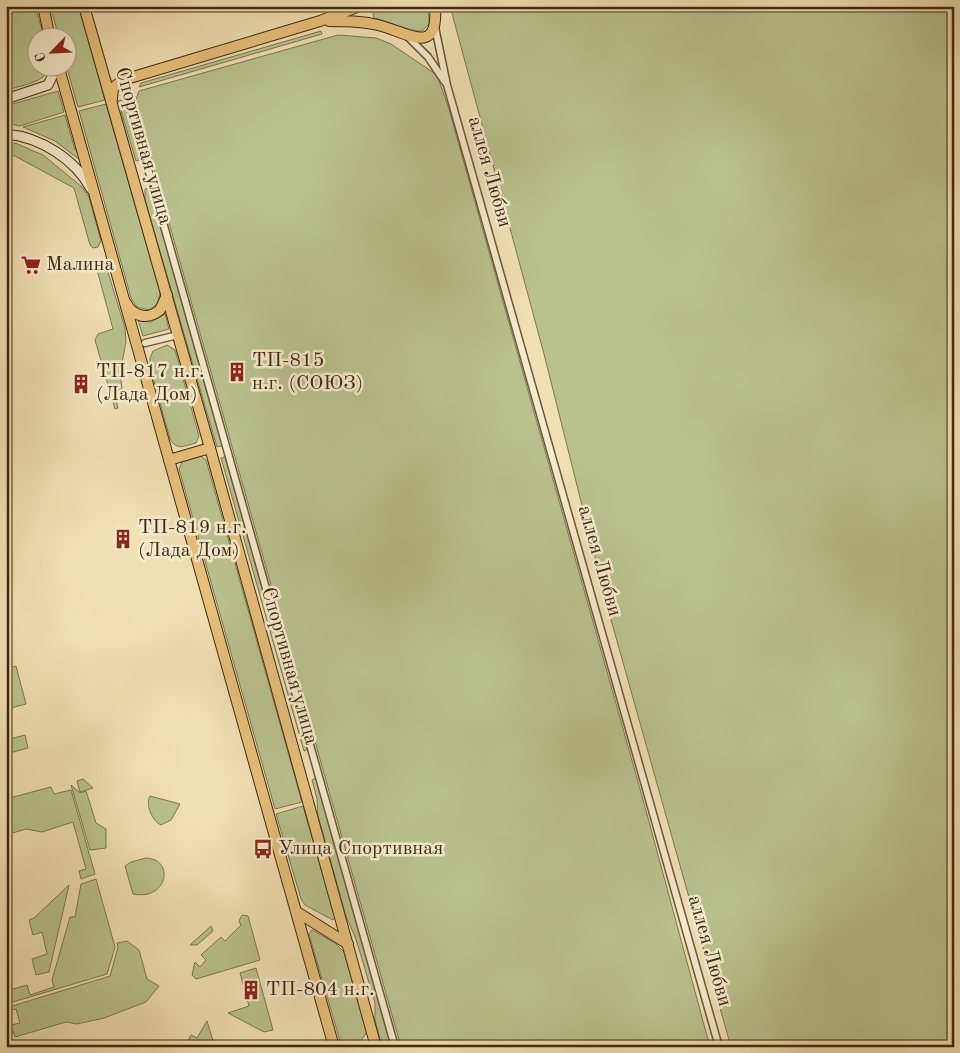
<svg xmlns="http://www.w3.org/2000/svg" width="960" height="1053" viewBox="0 0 960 1053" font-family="'Old Standard TT',serif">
  <rect width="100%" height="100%" fill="#f1e0b4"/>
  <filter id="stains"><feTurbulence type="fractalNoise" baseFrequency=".004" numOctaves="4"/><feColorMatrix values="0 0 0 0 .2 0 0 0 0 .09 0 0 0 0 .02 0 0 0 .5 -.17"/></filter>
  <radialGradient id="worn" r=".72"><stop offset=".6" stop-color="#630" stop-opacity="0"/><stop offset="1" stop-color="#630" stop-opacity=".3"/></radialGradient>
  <g fill="#b9c28e" stroke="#7c7650">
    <path d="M6 6H35L44 37 38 38V68H50C42 84 23 85 6 90Z"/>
    <polygon points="50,6 79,6 105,100 78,107 67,68 68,38 59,37"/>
    <path d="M378 6H428L429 24 422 31C414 32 385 21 374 18L372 9Z"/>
    <polygon points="450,6 954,6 954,1047 731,1047 608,609 544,354"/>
    <polygon points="321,31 322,34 139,87 141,83"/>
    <polygon points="338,35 376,38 391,44 437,75 448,106 642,796 710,1047 401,1047 135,102 139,91"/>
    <polygon points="58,91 64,112 20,126 6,123 6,106"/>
    <polygon points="126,99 143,159 136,161 118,101"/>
    <polygon points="106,104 160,292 158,303 149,310 137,307 131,298 79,111"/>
    <polygon points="65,115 75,150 77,150 80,160 55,141 23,127"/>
    <polygon points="15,143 43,155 82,187 89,197 101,241 98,247 93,248 90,245 74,188 15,156 6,155 6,148"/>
    <polygon points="151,187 225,445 217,447 145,200 145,189"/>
    <polygon points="105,262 125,328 126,342 120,373 122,389 114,392 118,408 115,409 95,340 98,334 113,329 96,266"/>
    <polygon points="165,314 169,329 143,336 138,320 151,322"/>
    <path d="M167 345 175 350 199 436 196 443C184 446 177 451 170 439L150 367V358L153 351Z"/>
    <polygon points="201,456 206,460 302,802 275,809 179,469 183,460"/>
    <polygon points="227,456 309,749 304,751 221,458"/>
    <polygon points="16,666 26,704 7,709 6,669"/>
    <polygon points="25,735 28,748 6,754 6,740"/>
    <polygon points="318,777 394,1047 382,1047 375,1020 375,1003 356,939 346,916 318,816 317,799 312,780"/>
    <polygon points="83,779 93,788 80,792 77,781"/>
    <polygon points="71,785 80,793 86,791 96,823 106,829 106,848 90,850"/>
    <polygon points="51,787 54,794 71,790 95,874 81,879 79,871 86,869 73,822 42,832 26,829 6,835 6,799"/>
    <path d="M150 796 180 804 171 820 161 825C152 821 145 804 150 796Z"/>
    <polygon points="303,806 335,917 333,920 305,905 301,899 276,814"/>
    <path d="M146 858C175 859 168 901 133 894L125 866 131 862Z"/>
    <polygon points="96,879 115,947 107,974 6,1004 6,991 27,985 30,995 54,987 52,980 70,917 75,917 81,884"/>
    <polygon points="69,885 49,972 36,975 32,959 47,954 42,932 33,935 29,920 34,918"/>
    <polygon points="242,915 248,916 260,960 196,979 192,975 195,962 200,967 206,960 201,955 221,937 225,941 241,925 239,921"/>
    <polygon points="211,926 213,931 197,945 190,945"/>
    <polygon points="312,930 335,943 344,952 367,1032 360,1042 346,1046 340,1041 309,934"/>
    <polygon points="127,941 139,950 147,979 159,986 146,1002 104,1018 77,1024 66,1022 15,1037 11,1025 20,1023 16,1009 6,1011 6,1008 110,976 118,947 117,943"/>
    <polygon points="256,968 273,1030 264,1032 228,1013 249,1006 240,973"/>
    <polygon points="207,1021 215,1047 185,1047 191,1035 197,1038"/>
  </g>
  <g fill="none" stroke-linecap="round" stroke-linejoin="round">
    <defs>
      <g id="minor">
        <polyline points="435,27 447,85 719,1047"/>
        <polyline points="409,38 428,57 445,82"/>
        <polyline points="123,80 395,1047"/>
        <polyline points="145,343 178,335"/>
      </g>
      <g id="secondary">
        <polyline points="6,99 48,85 56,68"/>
        <path d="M6 134C40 137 75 159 91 189"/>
      </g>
      <g id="primary">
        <polyline points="43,6 50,38"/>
        <polyline points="84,6 210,448 376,1047"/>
        <path d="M329 21C346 21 362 21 378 25 407 32 439 58 435 6"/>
        <polyline points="59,68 334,1047"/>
        <polyline points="112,99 113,88 123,80 320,21 360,6"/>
        <path d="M126 303C133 317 148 320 160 310L167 295"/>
        <polyline points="169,460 210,448"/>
        <polyline points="297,912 348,944"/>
      </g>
    </defs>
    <use href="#minor" stroke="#6c573b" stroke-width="9"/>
    <use href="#secondary" stroke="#3f2913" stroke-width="11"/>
    <use href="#primary" stroke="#3f2913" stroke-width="12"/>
    <use href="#minor" stroke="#f6ebce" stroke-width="6"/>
    <use href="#secondary" stroke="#f6ebce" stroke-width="9"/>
    <use href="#primary" stroke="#e8c07a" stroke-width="10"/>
  </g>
  <defs>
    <symbol id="supermarket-bare" viewBox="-9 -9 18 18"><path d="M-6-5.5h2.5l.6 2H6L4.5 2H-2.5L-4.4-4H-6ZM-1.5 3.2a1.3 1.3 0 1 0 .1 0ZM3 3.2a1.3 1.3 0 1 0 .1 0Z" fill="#8f2418" stroke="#f6ebce" stroke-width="2.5" paint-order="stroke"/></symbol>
    <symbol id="building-bare" viewBox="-9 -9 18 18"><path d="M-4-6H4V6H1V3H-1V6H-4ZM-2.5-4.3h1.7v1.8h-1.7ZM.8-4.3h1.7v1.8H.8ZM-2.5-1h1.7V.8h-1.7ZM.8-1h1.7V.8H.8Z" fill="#8f2418" stroke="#f6ebce" stroke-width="2.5" paint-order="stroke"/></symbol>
    <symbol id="bus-bare" viewBox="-9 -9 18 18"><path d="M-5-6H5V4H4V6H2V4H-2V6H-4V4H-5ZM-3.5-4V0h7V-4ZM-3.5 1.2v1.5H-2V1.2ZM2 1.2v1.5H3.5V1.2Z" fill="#8f2418" stroke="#f6ebce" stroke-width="2.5" paint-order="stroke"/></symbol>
  </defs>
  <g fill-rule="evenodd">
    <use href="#supermarket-bare" x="17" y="251" width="28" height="28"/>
    <use href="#building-bare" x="223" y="358" width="28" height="28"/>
    <use href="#building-bare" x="67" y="370" width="28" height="28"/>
    <use href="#building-bare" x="109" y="525" width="28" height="28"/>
    <use href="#bus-bare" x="249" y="835" width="28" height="28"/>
    <use href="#building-bare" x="237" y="976" width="28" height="28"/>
  </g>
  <g text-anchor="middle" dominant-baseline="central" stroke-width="5" stroke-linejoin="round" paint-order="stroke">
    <g font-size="20" fill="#3f2913" stroke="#f6ebce">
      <text transform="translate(143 146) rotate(74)">Спортивная улица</text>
      <text transform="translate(489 172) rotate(74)">аллея Любви</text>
      <text transform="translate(599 561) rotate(74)">аллея Любви</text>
      <text transform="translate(289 666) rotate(74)">Спортивная улица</text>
      <text transform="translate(709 951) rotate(74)">аллея Любви</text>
    </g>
    <g font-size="20" fill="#3f2913" stroke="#f6ebce" text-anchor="start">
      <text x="46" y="265">Малина</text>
      <text x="252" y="361">ТП-815<tspan x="252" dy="23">н.г. (СОЮЗ)</tspan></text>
      <text x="96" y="372">ТП-817 н.г.<tspan x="96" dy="23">(Лада Дом)</tspan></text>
      <text x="138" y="528">ТП-819 н.г.<tspan x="138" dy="23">(Лада Дом)</tspan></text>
      <text x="278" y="849">Улица Спортивная</text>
      <text x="266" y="990">ТП-804 н.г.</text>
    </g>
  </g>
  <rect width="960" height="1053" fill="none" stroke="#f1e0b4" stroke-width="25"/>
  <rect x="8" y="8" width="945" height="1038" fill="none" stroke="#3f2913" stroke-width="2.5"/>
  <rect x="12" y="12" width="935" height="1028" fill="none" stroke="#3f2913"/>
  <g transform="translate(52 52) rotate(246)"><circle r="24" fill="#f6ebce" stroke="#ad9d83"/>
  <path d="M0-4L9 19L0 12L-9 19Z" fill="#8f2418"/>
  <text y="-8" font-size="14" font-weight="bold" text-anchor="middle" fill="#3f2913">С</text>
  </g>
  <rect width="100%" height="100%" filter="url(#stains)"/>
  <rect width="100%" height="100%" fill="url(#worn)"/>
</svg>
